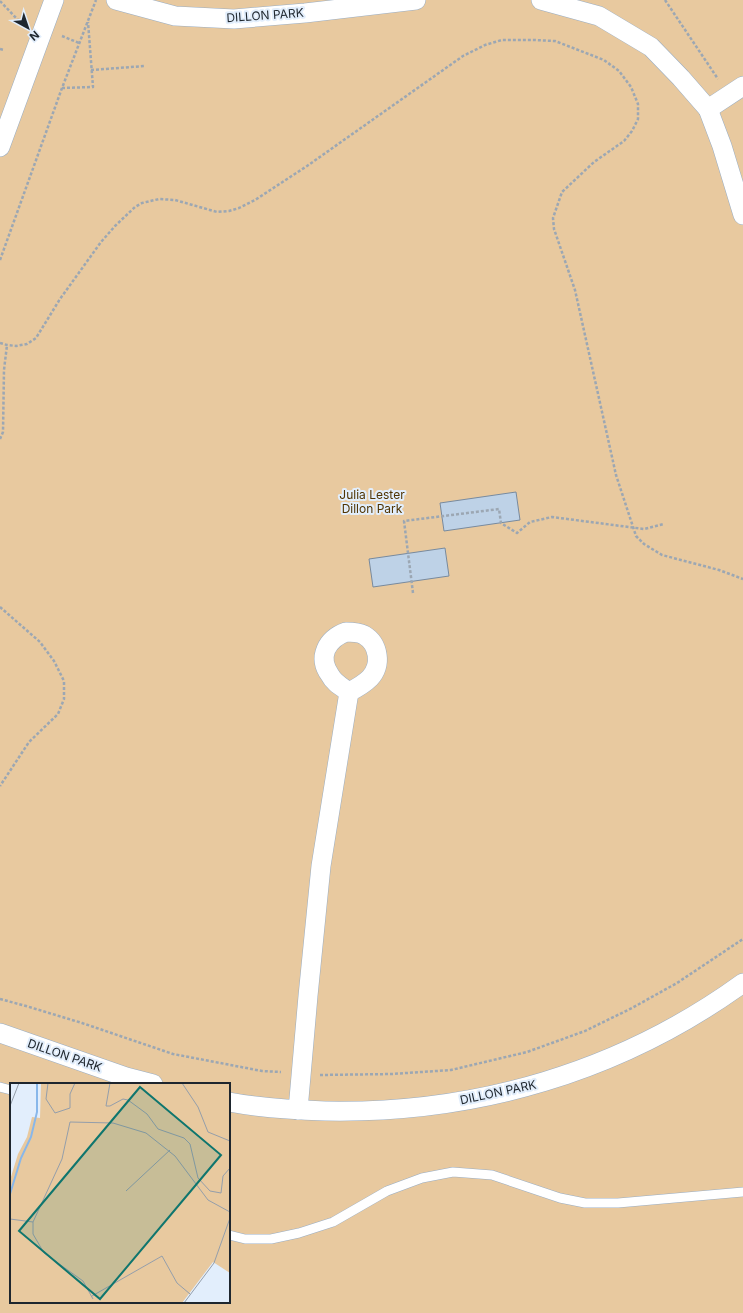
<svg xmlns="http://www.w3.org/2000/svg" width="743" height="1313" viewBox="0 0 743 1313" font-family="Inter,sans-serif">
  <rect width="100%" height="100%" fill="#e2eefc"/>
  <path fill="#e8c99f" fill-rule="evenodd" d="M0 0H743V1313H0ZM11 1084H229V1302H11Z"/>
  <g fill="#bed2e7" stroke="#788a9e">
    <polygon points="516,492 520,520 444,531 440,503"/>
    <polygon points="445,548 449,576 373,587 369,559"/>
  </g>
  <g fill="none" stroke-linecap="round" stroke-linejoin="round">
    <defs>
      <g id="lane">
        <polyline points="0,1087 11,1090"/>
        <polyline points="229,1235 245,1239 271,1239 299,1233 333,1222 387,1191 422,1178 453,1172 492,1175 560,1198 585,1203 618,1203 743,1192"/>
      </g>
      <g id="street">
        <polyline points="116,0 175,16 234,19 305,13 416,0"/>
        <polyline points="541,0 599,16 651,47 681,78 708,109 722,146 743,215"/>
        <polyline points="708,109 743,86"/>
        <polyline points="0,147 54,0"/>
        <path d="M346 632C352 632 358 632 364 635 379 644 382 665 370 678 364 684 357 688 349 692 342 687 334 683 330 675 317 657 327 639 346 632Z"/>
        <polyline points="0,1033 126,1077 153,1084"/>
        <path d="M229 1102C260 1108 293 1110 325 1111 476 1114 620 1072 743 983"/>
        <polyline points="298,1110 308,996 321,866 349,692"/>
      </g>
    </defs>
    <use href="#lane" stroke="#9aadc2" stroke-width="10"/>
    <use href="#street" stroke="#9aadc2" stroke-width="20"/>
    <g stroke="#9ca7b3" stroke-width="2.5" stroke-dasharray="3 2" stroke-linecap="butt">
      <polyline points="665,0 718,79"/>
      <polyline points="0,1 18,20 25,23"/>
      <polyline points="62,36 79,43"/>
      <polyline points="0,49 4,50"/>
      <polyline points="91,70 145,66"/>
      <polyline points="62,88 93,87 88,22"/>
      <polyline points="0,260 62,88 96,0"/>
      <polyline points="0,343 7,345 16,346 27,344 36,338 60,299 101,242 115,226 135,207 142,203 159,199 175,200 217,212 229,211 239,208 255,200 307,166 463,56 485,45 502,40 535,40 555,41 604,60 619,71 631,87 638,104 638,119 632,131 624,141 594,162 562,192 553,218 554,229 575,290 616,475 636,536 644,544 662,555 719,570 743,579"/>
      <polyline points="0,439 3,432 4,370 7,345"/>
      <polyline points="413,593 404,521 499,509 501,523 517,533 530,522 552,517 644,529 664,524"/>
      <polyline points="0,607 40,642 54,661 64,681 64,699 58,714 29,742 0,786"/>
      <polyline points="0,999 26,1006 82,1023 173,1054 262,1071 281,1072"/>
      <polyline points="320,1075 392,1074 451,1070 527,1052 585,1031 632,1008 677,983 743,939"/>
    </g>
    <use href="#lane" stroke="#fff" stroke-width="9"/>
    <use href="#street" stroke="#fff" stroke-width="19"/>
  </g>
  <g text-anchor="middle" dominant-baseline="central" stroke-width="4" stroke-linejoin="round" paint-order="stroke">
    <g font-size="12" fill="#1e262e" stroke="#e2eefc">
      <text transform="translate(265 15) rotate(-4)">DILLON PARK</text>
      <text transform="translate(65 1055) rotate(19)">DILLON PARK</text>
      <text transform="translate(498 1092) rotate(-12)">DILLON PARK</text>
    </g>
    <g font-size="12" fill="#503402" stroke="#e2eefc">
      <text x="372" y="494">Julia Lester<tspan x="372" dy="14">Dillon Park</tspan></text>
    </g>
  </g>
  <g transform="translate(10 1083)">
    <rect width="220" height="220" fill="#e2eefc"/>
    <path d="M31 0H220V190L203 179 172 220H0V97L8 71 17 54 22 34 30 35Z" fill="#e8c99f"/>
    <path fill="none" stroke="#88b7ea" stroke-width="2" d="M0 111 11 75 21 54 27 29V0"/>
    <path fill="none" stroke="#949eaa" stroke-width="1" d="M38 0 36 16 45 30 60 25V11L65 0M100 0 96 23H100L113 16 118 17 137 31 148 46 174 55 180 61 188 95 200 108 211 110 213 93 220 85M172 0 188 24 198 49 220 58M0 23 9 0M116 108 160 67M0 136 23 139M82 213 152 173 167 200 180 211M83 216 73 198 34 170 23 151V139L52 76 60 39 103 40 136 50 165 73 198 117 220 129M174 220 204 180 220 135"/>
    <path fill="#0f766e" fill-opacity="0.15" stroke="#0f766e" stroke-width="2" d="M130 4 211 72 90 216 9 148Z"/>
    <rect width="220" height="220" fill="none" stroke="#1e262e" stroke-width="2"/>
  </g>
  <g transform="translate(28 28) rotate(140)" stroke="#e2eefc" stroke-width="3" paint-order="stroke">
  <path d="M0-3L7 15L0 10L-7 15Z" fill="#1e262e"/>
  <text y="-6" font-size="11" font-weight="bold" text-anchor="middle" fill="#1e262e">N</text>
  </g>
</svg>
